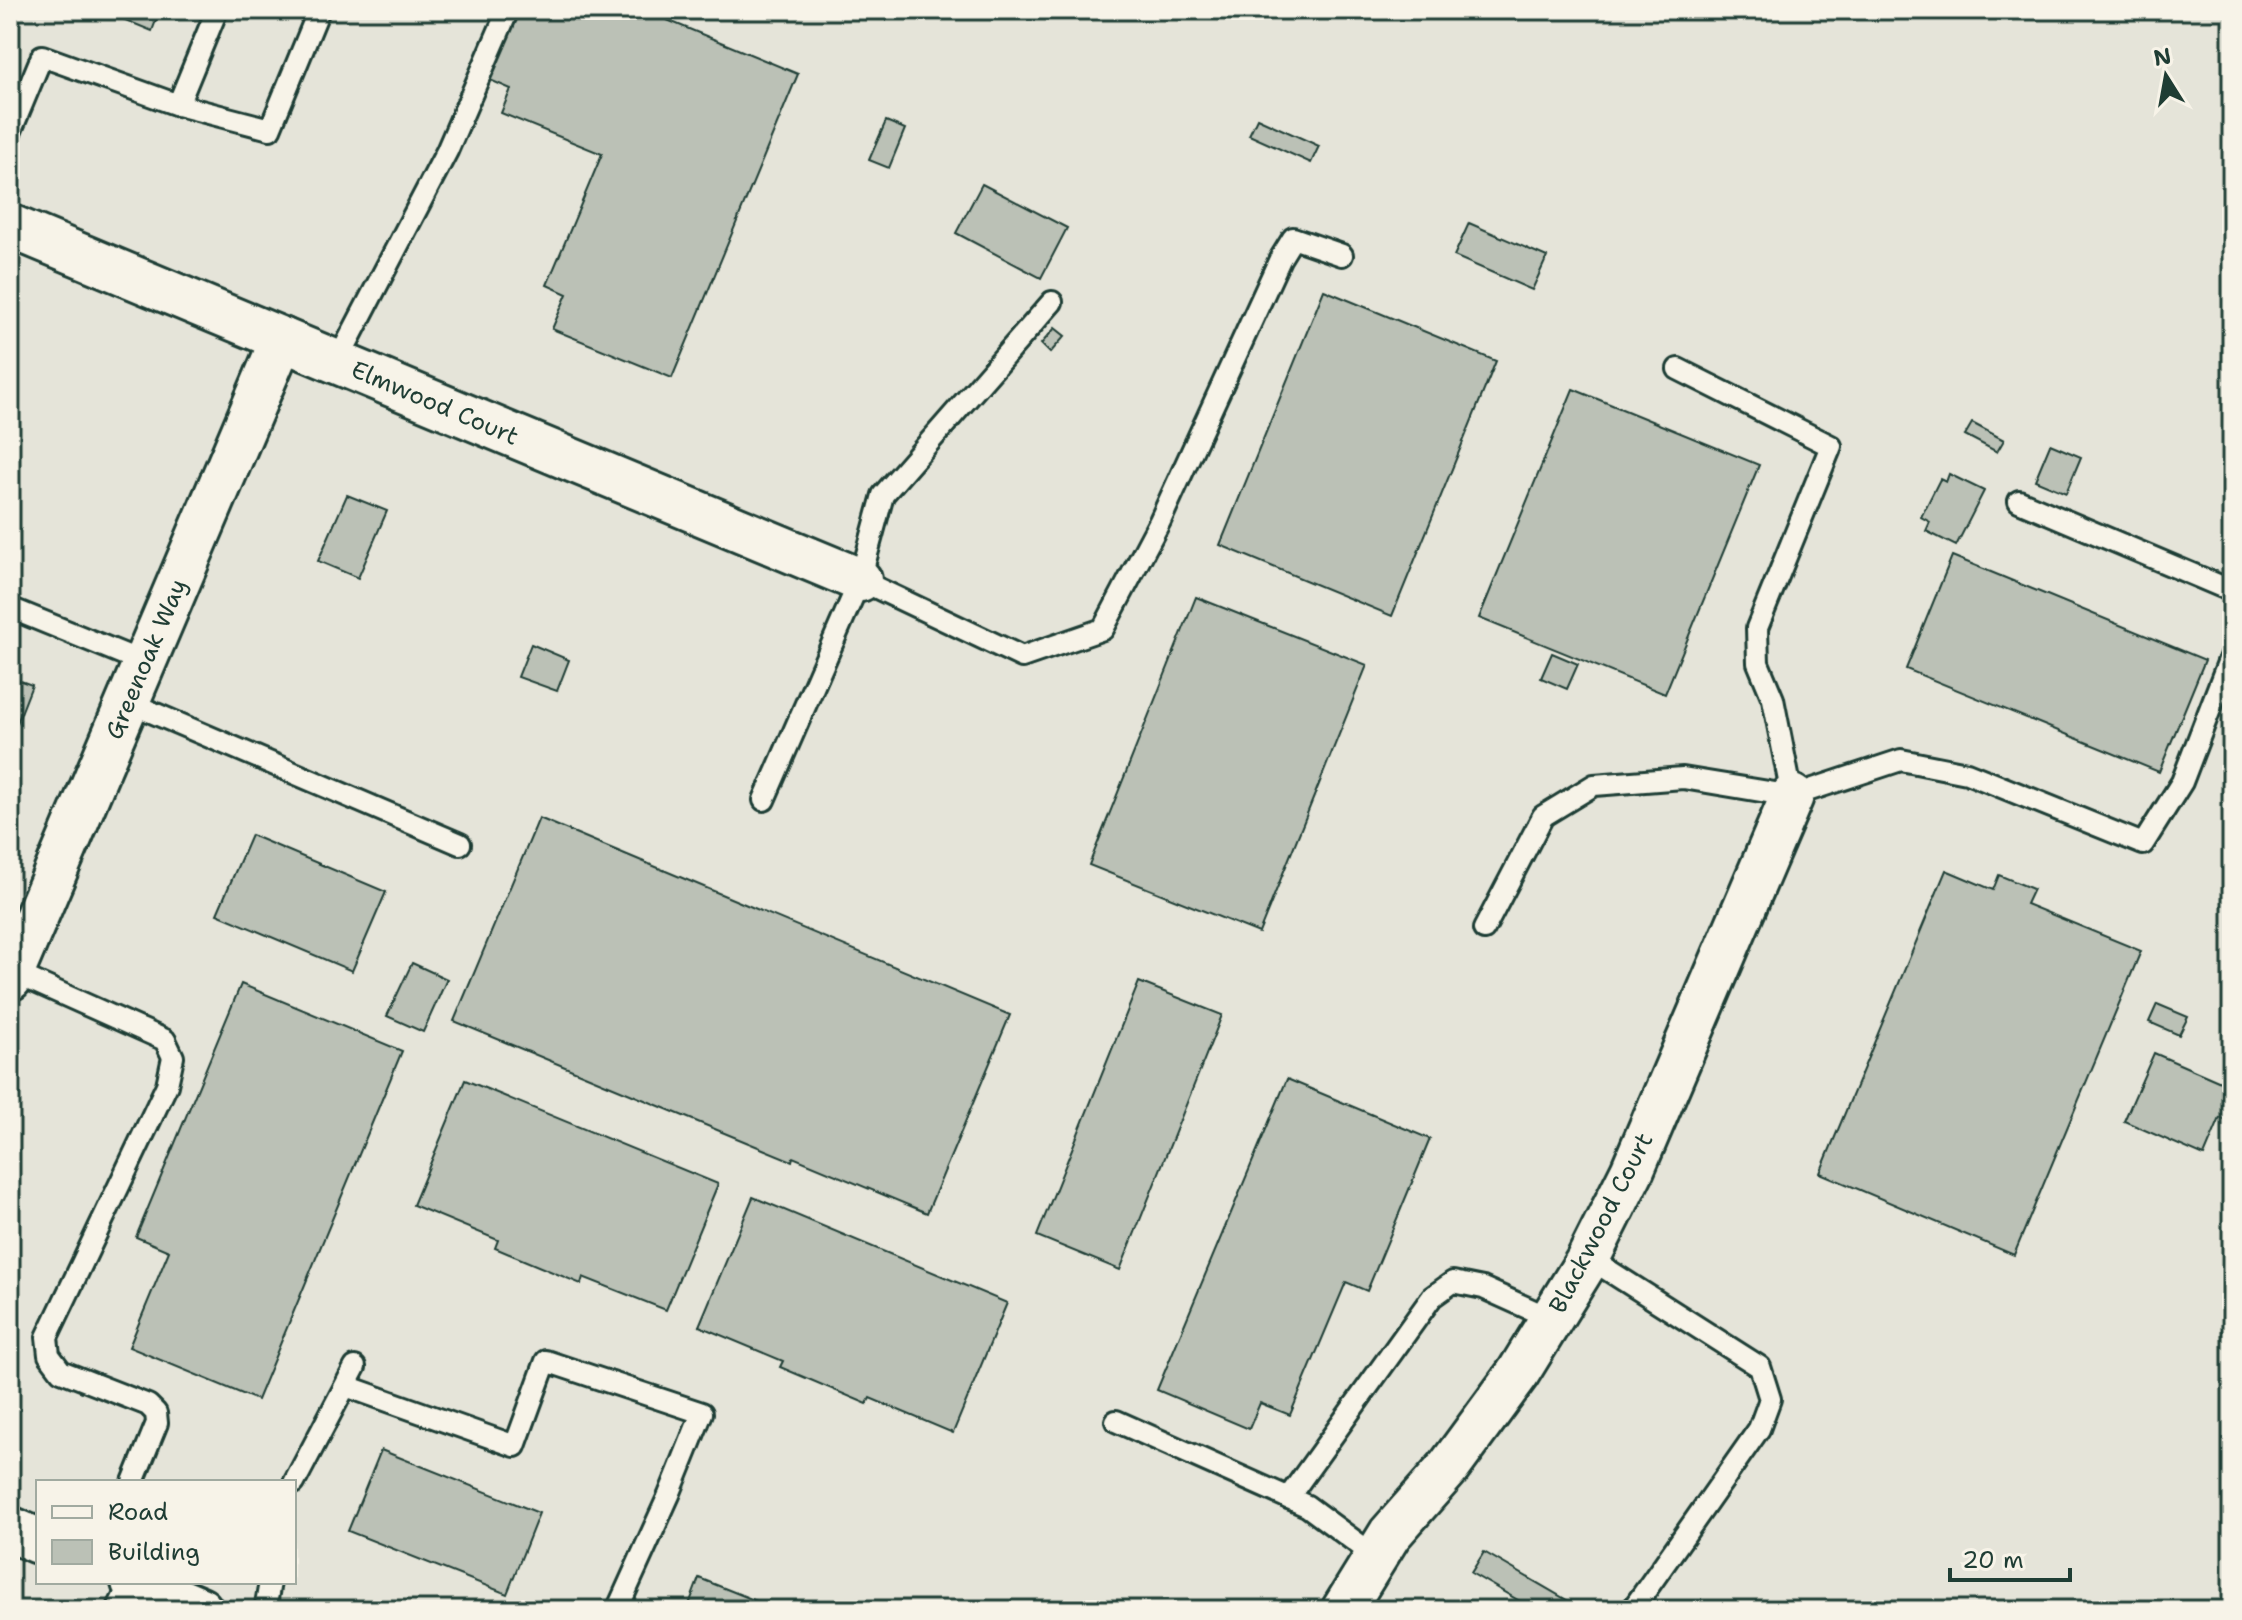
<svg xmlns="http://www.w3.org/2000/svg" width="2242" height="1620" viewBox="0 0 2242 1620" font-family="'Shantell Sans',sans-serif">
  <rect width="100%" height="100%" fill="#f7f3e8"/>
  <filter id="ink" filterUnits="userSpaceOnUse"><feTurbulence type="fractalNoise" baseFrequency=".0125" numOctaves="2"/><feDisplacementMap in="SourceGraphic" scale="16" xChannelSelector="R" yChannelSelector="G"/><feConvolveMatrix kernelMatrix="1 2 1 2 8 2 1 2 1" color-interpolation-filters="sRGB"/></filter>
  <g filter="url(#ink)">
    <path fill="#e5e4d9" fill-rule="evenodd" d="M10 10H2232V1610H10ZM38 1482H294V1582H38Z"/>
    <g fill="#bbc1b6" stroke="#1f3d34" stroke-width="2">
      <polygon points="101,10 160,10 152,31"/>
      <polygon points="519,10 643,10 798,74 672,378 552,329 567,294 547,285 602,154 501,113 511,89 490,80"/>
      <polygon points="1257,118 1319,146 1311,163 1249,135"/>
      <polygon points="886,121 905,129 889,168 869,160"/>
      <polygon points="982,184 1067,228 1041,278 956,233"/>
      <polygon points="1469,223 1547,257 1532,290 1454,256"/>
      <polygon points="1324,290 1496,361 1392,616 1220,545"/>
      <polygon points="1055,328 1065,336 1050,353 1041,344"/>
      <polygon points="1573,389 1759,465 1665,694 1479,618"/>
      <polygon points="1972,423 2004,440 1997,452 1965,435"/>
      <polygon points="2050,444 2081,457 2066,493 2035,480"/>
      <polygon points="1949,474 1984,491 1956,546 1926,531 1930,522 1921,517 1940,479 1946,482"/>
      <polygon points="347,495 387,511 358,578 318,561"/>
      <polygon points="1952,556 2205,660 2159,772 1906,669"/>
      <polygon points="1196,597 1367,665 1259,933 1089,865"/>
      <polygon points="531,644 569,660 557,691 518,677"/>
      <polygon points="1552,653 1578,664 1567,689 1541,678"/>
      <polygon points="10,677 32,685 10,741"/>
      <polygon points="539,818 1010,1015 927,1213 793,1157 792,1161 454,1021"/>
      <polygon points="251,835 386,892 352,971 217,914"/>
      <polygon points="1946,870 1993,890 1999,875 2033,889 2026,904 2141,951 2014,1255 1820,1173"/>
      <polygon points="412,963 447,979 423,1032 387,1016"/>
      <polygon points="1139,982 1222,1015 1120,1270 1037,1236"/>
      <polygon points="241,984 402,1051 257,1400 129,1347 169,1251 136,1237"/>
      <polygon points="2157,1004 2188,1017 2179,1035 2149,1022"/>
      <polygon points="2154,1053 2232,1087 2232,1123 2220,1118 2204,1156 2124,1121"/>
      <polygon points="1287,1079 1430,1139 1367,1291 1346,1282 1290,1415 1260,1403 1249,1429 1157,1390"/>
      <polygon points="465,1080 718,1184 666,1310 583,1277 581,1284 495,1248 498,1240 413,1205"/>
      <polygon points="753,1197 1007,1303 953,1433 870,1398 867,1404 780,1367 783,1361 699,1326"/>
      <polygon points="381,1450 539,1513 507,1594 348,1531"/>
      <polygon points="1484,1552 1577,1606 1574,1610 1535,1610 1471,1573"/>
      <polygon points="699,1578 779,1610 687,1610"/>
    </g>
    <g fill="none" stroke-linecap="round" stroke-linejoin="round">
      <defs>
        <g id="service">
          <polyline points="178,105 270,129 319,10"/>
          <polyline points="10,133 42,56 178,105 217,10"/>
          <polyline points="337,362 447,151 508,10"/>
          <polyline points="1678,369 1831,446 1757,628 1758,663 1773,699 1792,796"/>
          <polyline points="2019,501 2232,591"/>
          <polyline points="860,580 1022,657 1103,629 1160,521 1280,259 1293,238 1342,255"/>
          <polyline points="10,608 145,663"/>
          <polyline points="128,702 460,844"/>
          <polyline points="764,800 860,580 883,495 1052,302"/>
          <polyline points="1484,929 1543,816 1594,785 1683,778 1792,796 1901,760 1967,773 2143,844 2182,782 2232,652"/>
          <polyline points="13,972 165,1040 173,1057 167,1085 47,1337 49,1355 61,1371 148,1405 156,1413 157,1423 133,1482"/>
          <polyline points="1589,1258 1760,1367 1770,1399 1759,1429 1632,1610"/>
          <polyline points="346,1386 515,1446 546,1361 702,1413 669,1495 617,1610"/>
          <polyline points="1116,1421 1307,1506 1376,1557"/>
          <polyline points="294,1483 355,1367"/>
          <polyline points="1288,1498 1432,1297 1453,1282 1483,1288 1552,1319"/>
          <polyline points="117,1610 131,1582"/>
          <polyline points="265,1610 270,1582"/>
        </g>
        <g id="minor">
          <polyline points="10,226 860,580"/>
          <polyline points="10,979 282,339"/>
          <polyline points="1343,1610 1390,1534 1449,1467 1518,1373 1587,1261 1632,1171 1792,796"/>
        </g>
        <g id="tertiary">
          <polyline points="10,1529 38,1541"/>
          <polyline points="134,1582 200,1610"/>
        </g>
      </defs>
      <use href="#service" stroke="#1f3d34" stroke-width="26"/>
      <use href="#minor" stroke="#1f3d34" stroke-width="48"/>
      <use href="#tertiary" stroke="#1f3d34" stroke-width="50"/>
      <use href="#service" stroke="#f7f3e8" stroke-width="20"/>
      <use href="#minor" stroke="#f7f3e8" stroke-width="42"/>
      <use href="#tertiary" stroke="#f7f3e8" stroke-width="44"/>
    </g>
  </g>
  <g text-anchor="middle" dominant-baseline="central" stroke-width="8" stroke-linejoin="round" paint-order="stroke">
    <g font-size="24" fill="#1f3d34" stroke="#f7f3e8">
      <text transform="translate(435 403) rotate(23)">Elmwood Court</text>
      <text transform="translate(146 659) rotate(-67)">Greenoak Way</text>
      <text transform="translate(1601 1223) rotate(-63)">Blackwood Court</text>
    </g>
  </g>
  <rect width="2242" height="1620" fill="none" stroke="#f7f3e8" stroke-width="40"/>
  <rect x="20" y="20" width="2202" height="1580" fill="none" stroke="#1f3d34" stroke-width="3" filter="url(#ink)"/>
  <rect x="36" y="1480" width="260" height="104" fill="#f7f3e8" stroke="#a1aaa0" stroke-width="2"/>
  <rect x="52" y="1506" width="40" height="12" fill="#f7f3e8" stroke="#a1aaa0" stroke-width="2"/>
  <text x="108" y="1520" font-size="24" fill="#1f3d34">Road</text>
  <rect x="52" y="1540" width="40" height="24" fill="#bbc1b6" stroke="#a1aaa0" stroke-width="2"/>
  <text x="108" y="1560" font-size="24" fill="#1f3d34">Building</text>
  <g transform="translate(2166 76) rotate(349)" stroke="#f7f3e8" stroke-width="6" paint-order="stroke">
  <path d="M0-6L14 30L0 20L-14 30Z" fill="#1f3d34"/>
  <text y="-12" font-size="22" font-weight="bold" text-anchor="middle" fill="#1f3d34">N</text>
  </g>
  <path d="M1950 1568v12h120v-12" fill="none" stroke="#1f3d34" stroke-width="4"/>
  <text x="1962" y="1568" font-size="24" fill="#1f3d34" stroke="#f7f3e8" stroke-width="6" paint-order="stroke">20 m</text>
</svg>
